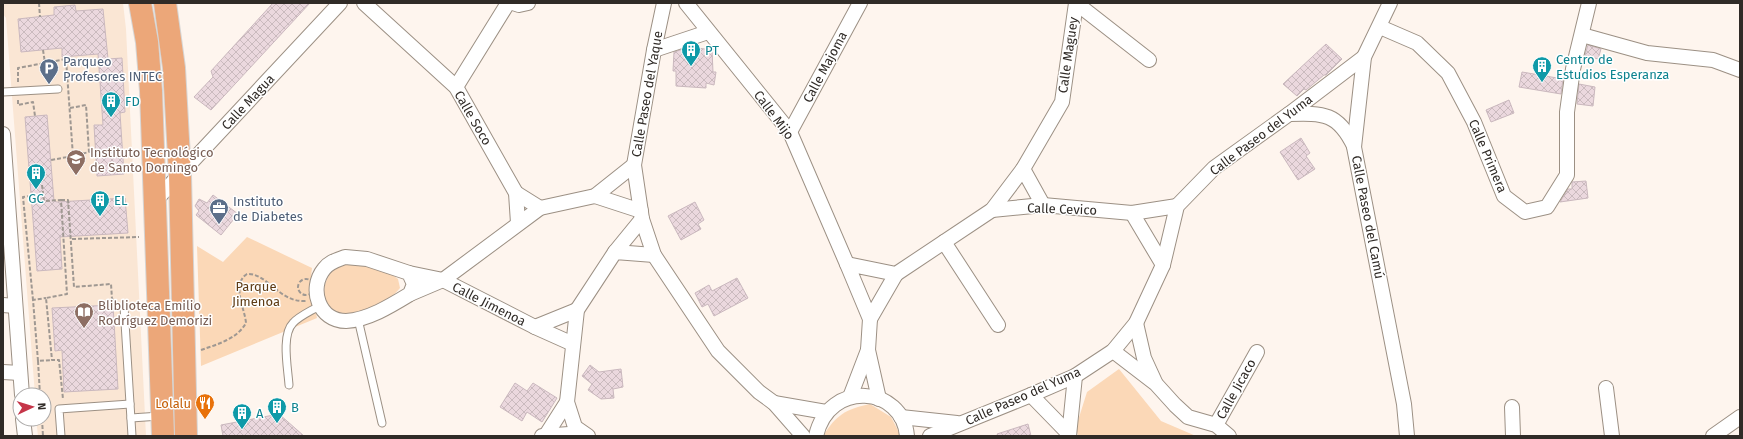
<svg xmlns="http://www.w3.org/2000/svg" width="1743" height="439" viewBox="0 0 1743 439" font-family="'Fira Sans',sans-serif">
  <defs>
    <pattern id="building-cross-hatch" width="8" height="8" patternUnits="userSpaceOnUse"><rect width="8" height="8" fill="#ebd8de"/><path d="M0 0l8 8M0 8l8-8" fill="none" stroke="#cababe"/></pattern>
  </defs>
  <rect width="100%" height="100%" fill="#fef5ee"/>
  <polygon fill="#fae6d4" points="3,3 123,3 126,29 146,436 38,436 36,419 44,419 44,395 35,395 6,18 3,14"/>
  <g fill="#fbd8b7">
    <polygon points="247,237 312,268 310,285 317,318 201,366 197,246 223,262"/>
    <path d="M354 262 390 273 398 279 400 288C384 307 365 312 342 315 318 305 321 285 334 267Z"/>
    <polygon points="1119,369 1161,421 1196,436 1078,436 1076,427 1087,392"/>
    <path d="M870 404 891 417 901 436H823C836 415 846 409 870 404Z"/>
  </g>
  <g fill="url(#building-cross-hatch)" stroke="#cab8be">
    <polygon points="273,3 310,3 211,110 194,97 213,77 211,71"/>
    <polygon points="75,5 76,11 103,9 108,59 122,58 125,112 120,113 124,174 97,176 94,125 103,125 98,54 62,57 62,48 21,52 18,19 54,15 54,7"/>
    <polygon points="1326,44 1342,59 1326,75 1324,75 1306,90 1304,89 1297,96 1283,84"/>
    <polygon points="1588,45 1601,49 1598,59 1585,55"/>
    <polygon points="690,47 712,50 713,72 716,72 714,85 706,83 706,88 676,86 676,71 673,71 674,52"/>
    <polygon points="1522,72 1563,79 1561,94 1519,87"/>
    <polygon points="1579,84 1595,87 1593,106 1577,104"/>
    <polygon points="1509,100 1514,113 1491,122 1486,110"/>
    <polygon points="47,115 54,201 57,202 125,198 128,233 60,237 62,269 37,271 25,117"/>
    <polygon points="1301,138 1310,153 1306,156 1315,169 1298,180 1280,152"/>
    <polygon points="1586,181 1588,198 1560,202 1568,189 1572,189 1572,182"/>
    <polygon points="213,195 238,214 221,235 196,215 199,211 195,206 199,199 207,203"/>
    <polygon points="695,202 704,220 698,224 701,229 681,240 668,216"/>
    <polygon points="737,278 748,298 714,316 708,304 702,307 695,293 709,285 712,291"/>
    <polygon points="113,305 118,389 64,392 62,350 55,351 52,308"/>
    <polygon points="590,365 599,372 621,369 623,387 613,389 614,398 601,399 588,390 592,384 582,376"/>
    <polygon points="515,383 527,391 533,383 557,398 542,422 527,412 522,421 500,407"/>
    <polygon points="279,414 304,436 223,436 221,425"/>
    <polygon points="1028,424 1031,436 998,436 997,434"/>
  </g>
  <g fill="none" stroke-linecap="round" stroke-linejoin="round">
    <defs>
      <g id="lane">
        <polyline points="3,92 58,89"/>
        <polyline points="124,306 132,436"/>
        <polyline points="358,319 382,423"/>
        <path d="M289 385C288 369 281 335 293 323 299 316 311 311 319 306"/>
        <polyline points="131,418 160,416"/>
        <polyline points="61,436 59,409 130,404"/>
      </g>
      <g id="street">
        <polyline points="364,3 456,87 516,193 518,223"/>
        <polyline points="513,3 519,5 528,3"/>
        <polyline points="664,3 654,50 634,165 642,219 654,255 718,351 759,392 774,403 803,436"/>
        <polyline points="686,3 790,132 847,264"/>
        <polyline points="1076,3 1149,60"/>
        <polyline points="1390,3 1364,57 1354,147 1404,404 1407,436"/>
        <polyline points="1380,27 1417,43 1448,73 1474,122 1504,196 1525,212 1547,207 1567,175 1567,112 1573,69 1589,3"/>
        <polyline points="1582,35 1647,53 1713,60 1740,70"/>
        <polyline points="654,50 708,32"/>
        <polyline points="456,87 508,3"/>
        <path d="M1289 114C1324 113 1338 113 1354 146"/>
        <polyline points="790,132 860,3"/>
        <polyline points="3,134 22,395"/>
        <polyline points="1023,169 1043,205"/>
        <polyline points="516,193 540,208"/>
        <polyline points="595,196 641,211"/>
        <polyline points="156,200 340,3"/>
        <polyline points="992,210 1043,205 1132,213 1177,206"/>
        <polyline points="1132,213 1163,265"/>
        <polyline points="944,242 998,325"/>
        <polyline points="615,252 642,219"/>
        <path d="M345 257 367 259 409 273 414 284 410 294C392 305 368 320 346 321 319 321 308 289 324 269 329 262 337 260 345 257Z"/>
        <polyline points="409,273 443,280 535,327 573,344"/>
        <polyline points="410,294 443,280 540,208 595,196 634,165"/>
        <polyline points="3,305 15,306"/>
        <polyline points="870,319 896,274"/>
        <polyline points="1136,323 1144,358 1155,382"/>
        <polyline points="535,327 577,310"/>
        <polyline points="1113,351 1156,384 1175,405 1188,417 1216,425 1229,436"/>
        <polyline points="3,372 20,373"/>
        <polyline points="1606,388 1612,436"/>
        <polyline points="1031,395 1068,433"/>
        <polyline points="850,397 868,350"/>
        <polyline points="879,399 868,350 870,319 847,264 896,274 992,210 1023,169 1062,102 1076,3"/>
        <polyline points="774,403 826,412"/>
        <polyline points="1512,407 1513,436"/>
        <polyline points="901,417 957,423"/>
        <polyline points="23,419 25,436"/>
        <polyline points="1216,425 1257,352"/>
        <polyline points="546,435 567,402"/>
        <polyline points="542,436 569,434 581,436"/>
        <polyline points="588,436 575,427 567,402 577,310 615,252 654,255"/>
        <path d="M816 436C829 379 903 386 907 436"/>
        <polyline points="930,436 1031,395 1075,376 1113,351 1136,323 1163,265 1177,206 1214,168 1289,114 1364,57"/>
        <polyline points="1069,436 1075,376"/>
        <polyline points="1713,436 1740,417"/>
      </g>
      <g id="primary">
        <polyline points="140,3 147,42 151,91 163,436"/>
        <polyline points="165,3 174,68 180,175 186,436"/>
      </g>
    </defs>
    <use href="#lane" stroke="#9c9084" stroke-width="9"/>
    <use href="#street" stroke="#9c9084" stroke-width="16"/>
    <use href="#primary" stroke="#d6d5d4" stroke-width="24"/>
    <g stroke="#9f9892" stroke-width="2" stroke-dasharray="4 2" stroke-linecap="butt">
      <polyline points="3,3 4,3"/>
      <polyline points="39,3 40,17"/>
      <polyline points="43,50 45,63 66,59 73,156 51,160"/>
      <polyline points="18,82 18,68 45,63"/>
      <polyline points="18,100 18,105 33,102 35,116"/>
      <polyline points="70,108 86,105 89,152 73,156"/>
      <polyline points="42,185 44,201 61,200 67,294 46,298 52,360 59,360 63,399"/>
      <polyline points="31,196 23,197 33,300"/>
      <polyline points="61,200 68,200 74,287 111,284 112,299 117,302"/>
      <polyline points="72,239 139,237"/>
      <circle cx="306" cy="287" r="8"/>
      <path d="M201 350C218 344 237 339 246 323 245 309 231 284 247 274 268 273 279 303 306 301"/>
      <polyline points="38,361 33,300 46,298"/>
      <polyline points="40,395 38,361 52,360"/>
      <polyline points="42,419 43,436"/>
    </g>
    <use href="#lane" stroke="#fff" stroke-width="7"/>
    <use href="#street" stroke="#fff" stroke-width="14"/>
    <use href="#primary" stroke="#eca779" stroke-width="22"/>
  </g>
  <defs>
    <symbol id="building-pin" viewBox="-11 -11 22 30"><path d="M0 17L-7.5 6A9.5 9.5 0 1 1 7.5 6Z" fill="#0f9aa8" stroke="#fff"/><path d="M-4-6H4V6H1V3H-1V6H-4ZM-2.5-4.3h1.7v1.8h-1.7ZM.8-4.3h1.7v1.8H.8ZM-2.5-1h1.7V.8h-1.7ZM.8-1h1.7V.8H.8Z" fill="#fff"/></symbol>
    <symbol id="parking-pin" viewBox="-11 -11 22 30"><path d="M0 17L-7.5 6A9.5 9.5 0 1 1 7.5 6Z" fill="#5c6f8a" stroke="#fff"/><path d="M-3.5-5.5H1a3.5 3.5 0 0 1 0 7H-1V5.5H-3.5ZM-1-3.4V-.6H.8a1.4 1.4 0 0 0 0-2.8Z" fill="#fff"/></symbol>
    <symbol id="university-pin" viewBox="-11 -11 22 30"><path d="M0 17L-7.5 6A9.5 9.5 0 1 1 7.5 6Z" fill="#8d6e63" stroke="#fff"/><path d="M0-5L7-2L0 1L-7-2ZM-4 1L0 2.5L4 1V4Q0 6-4 4Z" fill="#fff"/></symbol>
    <symbol id="office-pin" viewBox="-11 -11 22 30"><path d="M0 17L-7.5 6A9.5 9.5 0 1 1 7.5 6Z" fill="#5c6f8a" stroke="#fff"/><path d="M-6-3h4V-5.5h4V-3h4V5H-6ZM-1-4.5V-3h2v-1.5ZM-6 0V1H6V0Z" fill="#fff"/></symbol>
    <symbol id="library-pin" viewBox="-11 -11 22 30"><path d="M0 17L-7.5 6A9.5 9.5 0 1 1 7.5 6Z" fill="#8d6e63" stroke="#fff"/><path d="M-6-4Q-3-5.5-.7-3.5V5Q-3 3-6 4ZM6-4Q3-5.5 .7-3.5V5Q3 3 6 4Z" fill="#fff"/></symbol>
    <symbol id="restaurant-pin" viewBox="-11 -11 22 30"><path d="M0 17L-7.5 6A9.5 9.5 0 1 1 7.5 6Z" fill="#e8710a" stroke="#fff"/><path d="M-5-6h1v4h1v-4h1v4h1v-4h1v5L-1.5 .5V6h-2V.5L-5-1ZM5-6V6H3V1.5H1.5Q1.5-4 5-6Z" fill="#fff"/></symbol>
  </defs>
  <g fill-rule="evenodd">
    <use href="#building-pin" x="680" y="39" width="22" height="30"/>
    <use href="#building-pin" x="1531" y="55" width="22" height="30"/>
    <use href="#parking-pin" x="38" y="57" width="22" height="30"/>
    <use href="#building-pin" x="100" y="90" width="22" height="30"/>
    <use href="#university-pin" x="65" y="148" width="22" height="30"/>
    <use href="#building-pin" x="25" y="162" width="22" height="30"/>
    <use href="#building-pin" x="89" y="189" width="22" height="30"/>
    <use href="#office-pin" x="208" y="197" width="22" height="30"/>
    <use href="#library-pin" x="73" y="301" width="22" height="30"/>
    <use href="#restaurant-pin" x="194" y="392" width="22" height="30"/>
    <use href="#building-pin" x="266" y="396" width="22" height="30"/>
    <use href="#building-pin" x="231" y="402" width="22" height="30"/>
  </g>
  <g text-anchor="middle" dominant-baseline="central" stroke-width="3" stroke-linejoin="round" paint-order="stroke">
    <g font-size="13" fill="#0d838f" stroke="#fff" text-anchor="start">
      <text x="705" y="50">PT</text>
      <text x="1556" y="59">Centro de<tspan x="1556" dy="15">Estudios Esperanza</tspan></text>
      <text x="125" y="101">FD</text>
      <text x="36" y="198" text-anchor="middle">GC</text>
      <text x="114" y="200">EL</text>
      <text x="291" y="407">B</text>
      <text x="256" y="413">A</text>
    </g>
    <g font-size="13" fill="#302b27" stroke="#fff">
      <text transform="translate(1068 55) rotate(-82)">Calle Maguey</text>
      <text transform="translate(825 67) rotate(-62)">Calle Majoma</text>
      <text transform="translate(647 94) rotate(-80)">Calle Paseo del Yaque</text>
      <text transform="translate(248 102) rotate(-47)">Calle Magua</text>
      <text transform="translate(774 115) rotate(53)">Calle Mijo</text>
      <text transform="translate(473 118) rotate(60)">Calle Soco</text>
      <text transform="translate(1261 135) rotate(-37)">Calle Paseo del Yuma</text>
      <text transform="translate(1488 156) rotate(67)">Calle Primera</text>
      <text transform="translate(1062 209) rotate(2)">Calle Cevico</text>
      <text transform="translate(1368 217) rotate(79)">Calle Paseo del Camú</text>
      <text transform="translate(489 304) rotate(27)">Calle Jimenoa</text>
      <text transform="translate(1236 389) rotate(-61)">Calle Jicaco</text>
      <text transform="translate(1023 396) rotate(-24)">Calle Paseo del Yuma</text>
    </g>
    <g font-size="13" fill="#4e5e75" stroke="#fff" text-anchor="start">
      <text x="63" y="61">Parqueo<tspan x="63" dy="15">Profesores INTEC</tspan></text>
      <text x="233" y="201">Instituto<tspan x="233" dy="15">de Diabetes</tspan></text>
    </g>
    <g font-size="13" fill="#785e54" stroke="#fff" text-anchor="start">
      <text x="90" y="152">Instituto Tecnológico<tspan x="90" dy="15">de Santo Domingo</tspan></text>
      <text x="98" y="305">Bliblioteca Emilio<tspan x="98" dy="15">Rodríguez Demorizi</tspan></text>
    </g>
    <g font-size="13" fill="#5e3b14" stroke="#fff">
      <text x="256" y="286">Parque<tspan x="256" dy="15">Jimenoa</tspan></text>
    </g>
    <g font-size="13" fill="#c56008" stroke="#fff" text-anchor="end">
      <text x="191" y="403">Lolalu</text>
    </g>
  </g>
  <rect width="1743" height="439" fill="none" stroke="#302b27" stroke-width="8"/>
  <g transform="translate(32 407) rotate(86)"><circle r="19" fill="#ffffff" stroke="#acaaa9"/>
  <path d="M0-3L7 15L0 10L-7 15Z" fill="#c53549"/>
  <text y="-6" font-size="11" font-weight="bold" text-anchor="middle" fill="#302b27">N</text>
  </g>
</svg>
